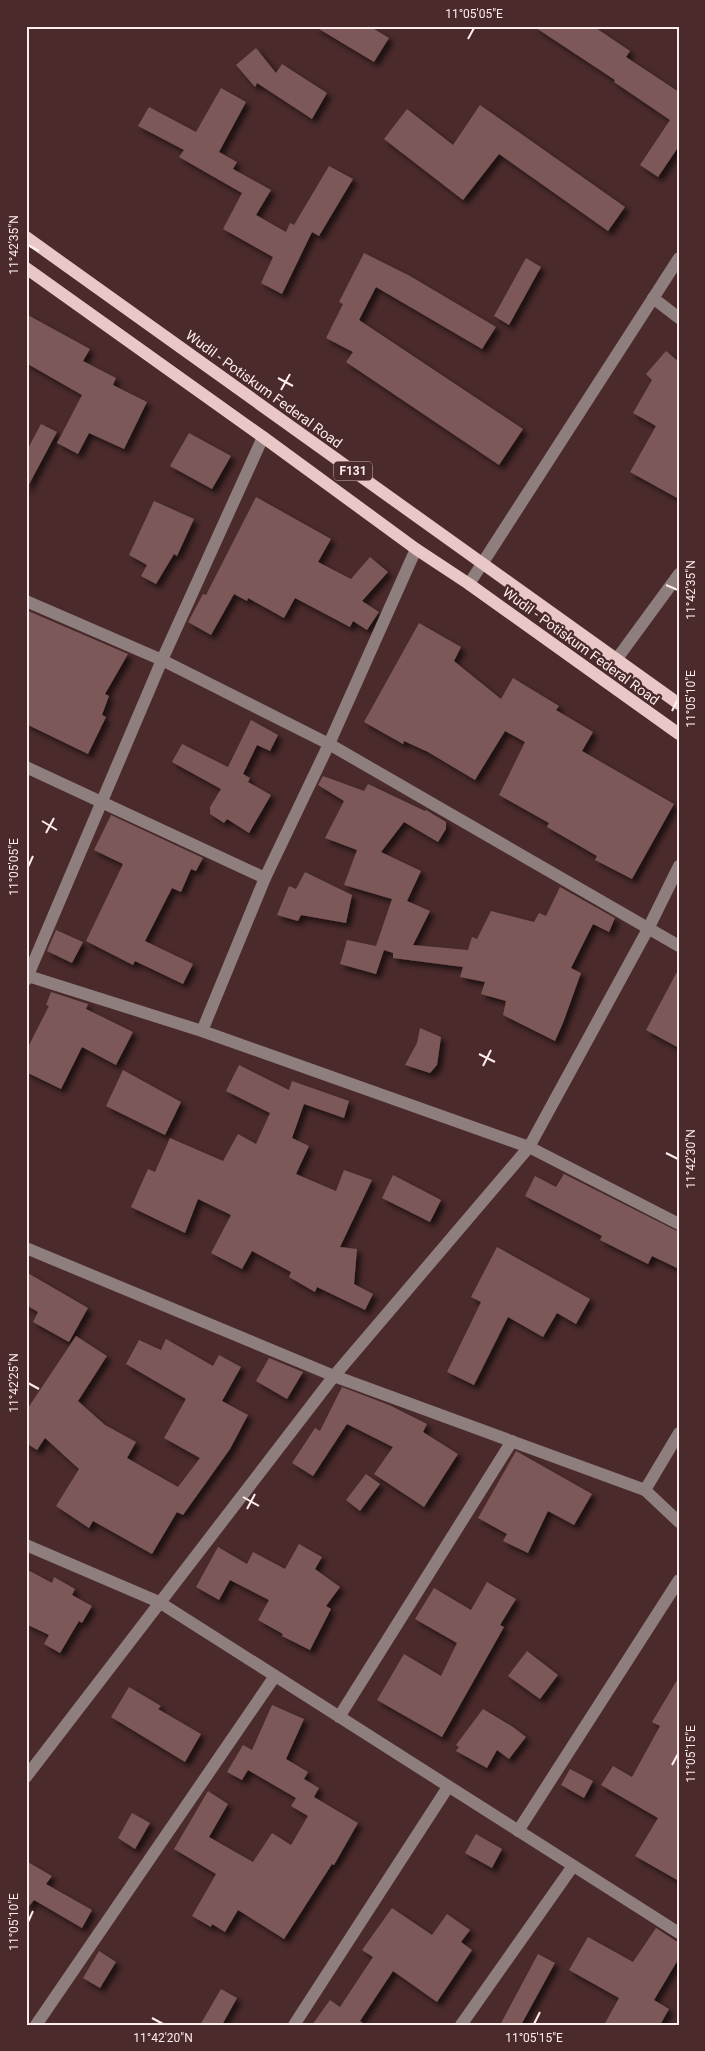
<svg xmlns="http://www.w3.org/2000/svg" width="705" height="2051" viewBox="0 0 705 2051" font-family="Roboto,sans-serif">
  <defs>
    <filter id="shadow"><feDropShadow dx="4.5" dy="4.5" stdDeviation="2.5" flood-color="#0009"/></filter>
  </defs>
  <rect width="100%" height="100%" fill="#4a2a2b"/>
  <g fill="#7c5859" filter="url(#shadow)">
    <polygon points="314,26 369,26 389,38 374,62"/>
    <polygon points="533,26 593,26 630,51 626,57 679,92 679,146 658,177 640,165 670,120 614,82 615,80"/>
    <polygon points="256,48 276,73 282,64 327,93 312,119 257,83 255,87 236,65"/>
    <polygon points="221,88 246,102 219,152 237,162 233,169 271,190 256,215 286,232 290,223 294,225 329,166 353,179 319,236 312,232 282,294 261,283 273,257 223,229 242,193 179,157 184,150 138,126 149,107 196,132"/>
    <polygon points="480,105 625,207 608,231 499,154 463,200 384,139 407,109 453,145"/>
    <polygon points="364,253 410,276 496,327 482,349 376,287 359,320 523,429 499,465 346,362 353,352 326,338 343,304 339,302"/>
    <polygon points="526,258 541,267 509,325 494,316"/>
    <polygon points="26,314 90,349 83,361 116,378 113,385 147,402 124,449 89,433 78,454 57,443 82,395 26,363"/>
    <polygon points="666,351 679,362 679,499 630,472 656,426 633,413 652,380 646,374"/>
    <polygon points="41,424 57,432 26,490 26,452"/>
    <polygon points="189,433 231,456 212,489 170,466"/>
    <polygon points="256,497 331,539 318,562 351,579 370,557 388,572 362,601 379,612 367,630 353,621 350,627 295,598 284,618 248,598 247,601 234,594 211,635 188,622 203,594 206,595"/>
    <polygon points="154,501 194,519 177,556 174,554 156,584 141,576 147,565 129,555"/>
    <polygon points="26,610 128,654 105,694 109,696 102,715 106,717 88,754 26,724"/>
    <polygon points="419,623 461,647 454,661 501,699 513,678 559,706 556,710 593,732 582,751 674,804 632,879 595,860 597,856 547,827 549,823 499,795 525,742 505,731 475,780 428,752 404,741 403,744 364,722"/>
    <polygon points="251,720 278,735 270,751 257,745 243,774 250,778 248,782 271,795 249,833 227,819 224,823 210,814 210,807 221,789 172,762 182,744 228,767"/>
    <polygon points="323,776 364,791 368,784 425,811 426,810 446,822 446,829 438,842 404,822 381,852 421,871 407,901 430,911 413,945 468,950 472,937 477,939 491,911 534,922 539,913 546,916 560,887 615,918 609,932 593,924 571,968 581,973 563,1023 555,1041 503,1015 506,1001 481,994 485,982 460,977 463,967 393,958 393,953 384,950 376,974 340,964 347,940 376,946 392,899 344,885 357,850 325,838 344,801 318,785"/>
    <polygon points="111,815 203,858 196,871 191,869 181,892 172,888 145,941 193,964 183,984 135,961 133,965 86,941 123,864 94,850"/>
    <polygon points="305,872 352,895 346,923 301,915 298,921 277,915 289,886 296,889"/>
    <polygon points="56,930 83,942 72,963 47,951"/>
    <polygon points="679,968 679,1048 646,1030"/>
    <polygon points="51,992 88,1004 86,1009 133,1032 116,1065 82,1047 61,1089 26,1072 26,1051 49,1006 46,1005"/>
    <polygon points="420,1028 441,1037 437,1065 430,1073 405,1065 417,1043"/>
    <polygon points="239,1065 289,1090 292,1081 349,1101 344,1118 304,1104 292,1138 309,1146 296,1174 336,1191 344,1170 372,1180 340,1247 357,1249 354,1284 373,1294 365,1310 317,1287 315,1292 289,1277 291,1272 252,1251 242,1269 211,1253 231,1215 198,1199 185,1233 131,1207 148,1169 155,1172 170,1138 223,1161 238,1134 256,1144 270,1113 226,1091"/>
    <polygon points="123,1070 181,1102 165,1135 106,1106"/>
    <polygon points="564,1174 679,1232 679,1269 652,1256 648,1264 600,1240 602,1236 525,1196 535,1176 556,1187"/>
    <polygon points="393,1175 441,1200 430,1222 382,1198"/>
    <polygon points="497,1247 590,1299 576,1324 557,1313 543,1337 508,1317 474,1385 447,1372 481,1302 471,1297"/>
    <polygon points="26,1272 88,1308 69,1342 33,1322 38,1312 26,1305"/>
    <polygon points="76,1336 107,1356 78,1401 105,1425 136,1442 127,1458 178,1487 200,1458 164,1438 186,1399 126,1364 139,1340 161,1350 166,1339 213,1366 219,1355 241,1367 222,1401 248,1415 230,1449 183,1515 177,1512 152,1554 93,1521 89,1528 56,1506 79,1469 45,1438 37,1450 26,1443 26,1411"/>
    <polygon points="269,1358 303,1372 287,1399 256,1381"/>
    <polygon points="342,1387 389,1405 427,1424 423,1432 458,1454 424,1507 374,1474 393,1447 347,1424 313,1476 292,1463 315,1428 320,1431"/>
    <polygon points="516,1451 592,1494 574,1525 548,1511 528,1553 503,1541 507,1534 478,1518"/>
    <polygon points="366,1474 380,1484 360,1511 346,1500"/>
    <polygon points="299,1544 322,1557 315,1569 340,1587 326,1606 331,1609 310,1650 282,1636 283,1634 258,1620 269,1600 230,1580 219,1600 196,1587 218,1547 247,1564 253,1552 285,1569"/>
    <polygon points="26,1569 52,1583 54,1577 75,1589 72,1595 92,1606 82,1623 79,1621 60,1653 44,1644 49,1635 26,1624"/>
    <polygon points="487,1582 516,1599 500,1625 504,1627 442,1737 377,1700 404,1654 441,1676 457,1643 415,1619 434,1588 471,1610"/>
    <polygon points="527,1651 558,1675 540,1699 508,1676"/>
    <polygon points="679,1677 679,1881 635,1856 658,1818 601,1785 613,1766 632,1777 660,1726 652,1722"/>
    <polygon points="129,1687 161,1706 158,1709 201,1734 185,1762 111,1717"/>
    <polygon points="272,1705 304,1719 286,1759 308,1772 304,1779 319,1788 314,1797 358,1823 334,1865 332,1864 284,1939 238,1910 225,1932 212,1924 211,1927 192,1916 216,1874 174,1849 208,1791 228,1804 209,1837 253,1862 272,1833 291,1845 308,1816 291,1806 296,1798 248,1770 242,1780 227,1772 243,1745 252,1750"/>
    <polygon points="483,1709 513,1727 526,1737 509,1759 497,1750 487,1768 456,1751 459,1747 456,1745"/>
    <polygon points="570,1769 593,1781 584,1798 561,1785"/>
    <polygon points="132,1813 150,1823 135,1849 118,1838"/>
    <polygon points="476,1834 502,1849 492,1868 465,1853"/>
    <polygon points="26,1861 52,1876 46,1884 92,1910 82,1928 34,1900 26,1910"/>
    <polygon points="392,1908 432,1935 447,1914 470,1930 461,1942 472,1950 437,2002 393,1971 360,2021 366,2025 312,2025 330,2000 340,2007 373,1957 362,1950"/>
    <polygon points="656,1928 679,1943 679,1958 654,2000 669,2009 660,2025 604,2025 619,1998 569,1970 588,1937 633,1962"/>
    <polygon points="99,1951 116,1962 100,1988 83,1978"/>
    <polygon points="538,1954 555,1963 521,2025 500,2025"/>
    <polygon points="221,1989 237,1998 222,2025 200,2025"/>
  </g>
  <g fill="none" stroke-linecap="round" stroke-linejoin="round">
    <g stroke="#8f7e7e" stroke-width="12">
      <polyline points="653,298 679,318"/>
      <polyline points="469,584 679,258"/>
      <polyline points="26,601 162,660 329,744 679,946"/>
      <polyline points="616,660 679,574"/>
      <polyline points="26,767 265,878"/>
      <polyline points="28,976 202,1031 529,1147 679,1224"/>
      <polyline points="26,980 162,660 263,437"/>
      <polyline points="202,1031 265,878 329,744 416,549"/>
      <polyline points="26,1248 334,1376 645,1490 679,1433"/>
      <polyline points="645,1490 679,1522"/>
      <polyline points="26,1545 159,1602 679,1933"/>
      <polyline points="339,1717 512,1441"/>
      <polyline points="26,1777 334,1376 529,1147 648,929 679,866"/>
      <polyline points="518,1831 679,1580"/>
      <polyline points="36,2025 275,1676"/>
      <polyline points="294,2025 448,1787"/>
      <polyline points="461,2025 573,1866"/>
    </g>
    <g stroke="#eac7c7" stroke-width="12">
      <polyline points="26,237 679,704"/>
      <polyline points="26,268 263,437 416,549 469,584 679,734"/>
    </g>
  </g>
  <path fill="none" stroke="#feeded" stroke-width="2" d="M468 39 474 28M28 245 39 251M278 378 293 386M281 390 290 374M666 585 678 590M672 711 678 699M42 821 57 830M46 833 54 818M28 867 33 856M479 1054 495 1062M483 1066 491 1050M666 1153 678 1159M28 1383 39 1389M243 1497 259 1506M247 1509 255 1494M672 1765 678 1754M28 1922 33 1911M152 2018 163 2024M534 2024 540 2012"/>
  <g text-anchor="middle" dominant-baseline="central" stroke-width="4.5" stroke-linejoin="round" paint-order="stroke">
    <rect fill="#4a2a2b" stroke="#c8b2b3" stroke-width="1" x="334" y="461.5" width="38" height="19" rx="4"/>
    <g font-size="12" font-weight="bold" fill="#feeded">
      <text x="353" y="471">F131</text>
    </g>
    <g font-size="14" fill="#feeded" stroke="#4a2a2b">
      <text transform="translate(264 389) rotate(36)">Wudil - Potiskum Federal Road</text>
      <text transform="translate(581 646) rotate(36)">Wudil - Potiskum Federal Road</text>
    </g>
  </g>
  <rect width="705" height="2051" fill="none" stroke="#4a2a2b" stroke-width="55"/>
  <rect x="28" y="28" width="650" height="1996" fill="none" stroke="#feeded" stroke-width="2"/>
  <g font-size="12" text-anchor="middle" fill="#feeded">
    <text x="474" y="18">11°05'05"E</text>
    <text transform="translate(14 245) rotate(-90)" y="4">11°42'35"N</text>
    <text transform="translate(691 590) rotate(-90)" y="4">11°42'35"N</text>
    <text transform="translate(691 699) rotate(-90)" y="4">11°05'10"E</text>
    <text transform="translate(14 867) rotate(-90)" y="4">11°05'05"E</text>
    <text transform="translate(691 1159) rotate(-90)" y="4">11°42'30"N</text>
    <text transform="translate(14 1383) rotate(-90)" y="4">11°42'25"N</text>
    <text transform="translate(691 1754) rotate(-90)" y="4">11°05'15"E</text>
    <text transform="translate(14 1922) rotate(-90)" y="4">11°05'10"E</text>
    <text x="163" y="2042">11°42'20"N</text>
    <text x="534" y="2042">11°05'15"E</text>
  </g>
</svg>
